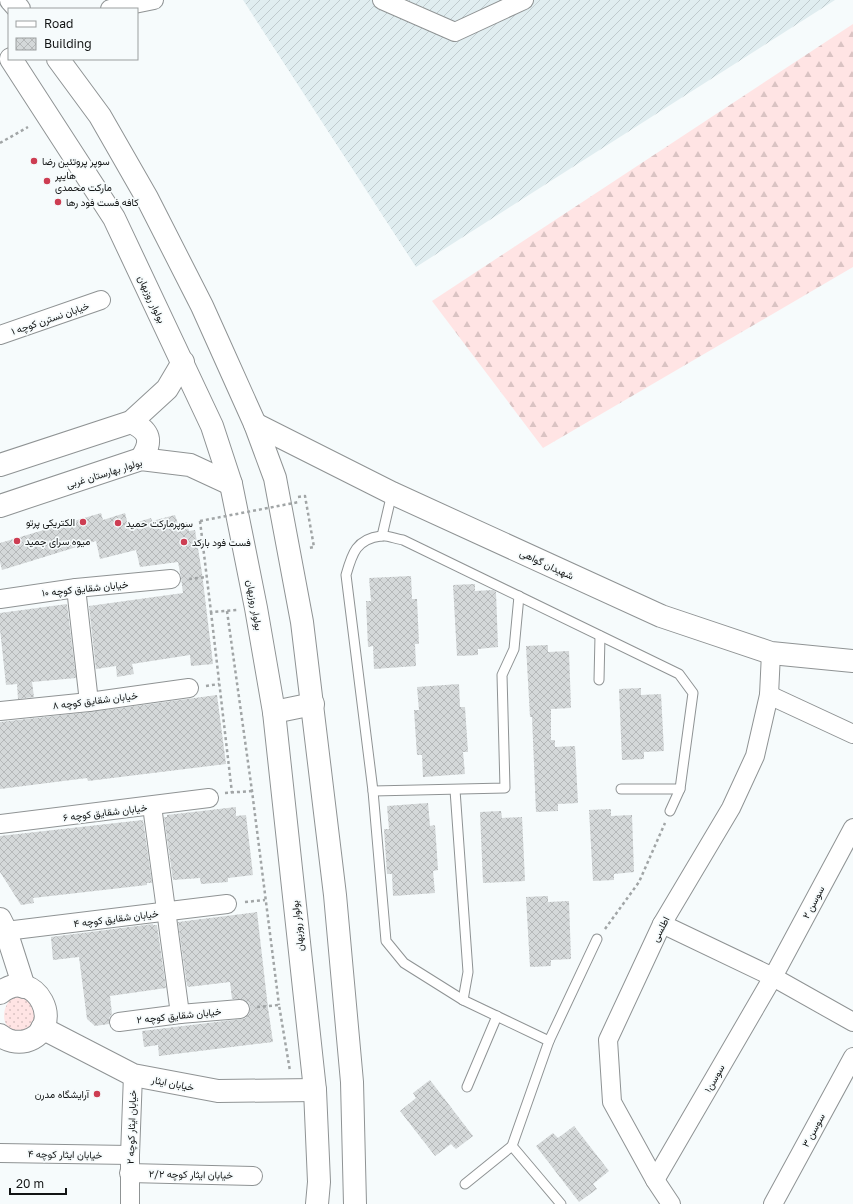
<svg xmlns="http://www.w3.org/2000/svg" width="853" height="1204" viewBox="0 0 853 1204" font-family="'Golos Text',Vazirmatn,sans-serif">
  <defs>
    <pattern id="industrial-furrows" width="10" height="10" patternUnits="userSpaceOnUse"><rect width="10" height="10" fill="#e0edf0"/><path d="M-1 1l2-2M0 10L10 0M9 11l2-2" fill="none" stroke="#bfcacd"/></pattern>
    <pattern id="grass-dots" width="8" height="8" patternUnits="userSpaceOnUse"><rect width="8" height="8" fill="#ffe4e4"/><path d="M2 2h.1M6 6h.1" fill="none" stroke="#dac3c3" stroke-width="1.8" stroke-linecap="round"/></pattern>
    <pattern id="forest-firs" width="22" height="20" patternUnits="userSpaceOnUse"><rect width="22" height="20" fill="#ffe4e4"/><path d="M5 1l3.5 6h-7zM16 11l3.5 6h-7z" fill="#dac3c3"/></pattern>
    <pattern id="building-cross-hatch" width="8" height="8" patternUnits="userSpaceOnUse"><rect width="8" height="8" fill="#d4d8d9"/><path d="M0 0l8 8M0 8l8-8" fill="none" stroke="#b5b8b9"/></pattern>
  </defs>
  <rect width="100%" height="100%" fill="#f6fbfc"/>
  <polygon fill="url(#industrial-furrows)" points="243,0 835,0 416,267"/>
  <path fill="url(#grass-dots)" d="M13 997H25L37 1009 33 1026C30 1028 25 1031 21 1031 0 1033 0 1007 13 997Z"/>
  <polygon fill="url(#forest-firs)" points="853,24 853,267 543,448 432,301"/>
  <g fill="url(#building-cross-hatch)">
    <polygon points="101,513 103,520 125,513 128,525 151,518 152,521 175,515 178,524 187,522 189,531 195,530 202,573 213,664 191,666 190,655 132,664 134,674 117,677 116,666 96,669 89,606 183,593 181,578 178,562 140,567 136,550 100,559 96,541 2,570 0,562 0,543"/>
    <polygon points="411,576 412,599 417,599 419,644 415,644 416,666 374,669 373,646 368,647 366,601 371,601 369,578"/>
    <polygon points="475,584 475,591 493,590 496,592 498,647 478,649 478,655 457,656 453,585"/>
    <polygon points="67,604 76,678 32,682 34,697 18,699 17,684 6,685 0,629 0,613"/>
    <polygon points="548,645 548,652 569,651 571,708 551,709 551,740 555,740 555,747 575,746 578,803 558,804 558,811 536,812 532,717 530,717 526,646"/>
    <polygon points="459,684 460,707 465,707 468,752 463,752 465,774 423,777 422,755 417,755 414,710 419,710 417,687"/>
    <polygon points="641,688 641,695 661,694 664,751 644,752 644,759 622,760 619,689"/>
    <polygon points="217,695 226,764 88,781 87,778 0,789 0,722 90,712"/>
    <polygon points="428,803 430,826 435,825 438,870 433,871 435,893 393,896 392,874 387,874 384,829 389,829 387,806"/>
    <polygon points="236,807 236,816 246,815 253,875 228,878 228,882 201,884 200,878 173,880 164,817 167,817 167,815"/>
    <polygon points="611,809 611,816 632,815 634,872 614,874 614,880 593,881 589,810"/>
    <polygon points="501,811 502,818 522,817 525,881 483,883 480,812"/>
    <polygon points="143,820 152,883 147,883 147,885 33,898 34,903 21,905 0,872 0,836"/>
    <polygon points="548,896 548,902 569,901 571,959 551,960 551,966 530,967 526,897"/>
    <polygon points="257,912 268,1008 273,1042 159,1056 158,1045 144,1047 142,1031 241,1019 246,1018 249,1014 250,1008 249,1003 245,1000 240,999 232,999 230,982 188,987 188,986 187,986 178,922"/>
    <polygon points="153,924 153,925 157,925 166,988 110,996 112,1014 109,1018 109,1024 95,1026 87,1019 79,957 53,960 51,937"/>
    <polygon points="430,1080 473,1136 456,1149 451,1144 435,1156 400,1111 416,1098 413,1093"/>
    <polygon points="574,1126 609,1171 593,1184 597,1189 579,1202 536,1146 553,1133 558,1138"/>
  </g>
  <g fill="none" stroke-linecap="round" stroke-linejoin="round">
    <defs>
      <g id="service">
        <polyline points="382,536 392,493"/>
        <polyline points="599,680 600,636"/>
        <polyline points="621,789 680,789"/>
        <polyline points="455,790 468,972 463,1000"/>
        <polyline points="373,791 505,788 502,675 514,649 519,596"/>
        <polyline points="549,1041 597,939"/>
        <polyline points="467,1087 497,1016"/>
        <polyline points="512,1146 561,1204"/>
        <path d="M465 1184 512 1146 549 1041 463 1000 404 963 386 941 373 791 346 575C352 554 356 539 381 536 387 535 396 539 403 540L679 674 693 693 680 789 670 811"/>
      </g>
      <g id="minor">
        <polyline points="382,0 455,32 524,0"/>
        <polyline points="110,9 154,0"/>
        <polyline points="0,335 101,300"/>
        <polyline points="76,588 89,702"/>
        <polyline points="0,599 76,588 171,579"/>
        <polyline points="769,695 853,734"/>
        <polyline points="0,711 89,702 189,688"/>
        <polyline points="152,806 180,1014"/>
        <polyline points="0,824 209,798"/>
        <polyline points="662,924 773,977 853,1022"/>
        <polyline points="6,931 227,904"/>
        <polyline points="119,1022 180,1014 240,1009"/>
        <polyline points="0,1153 130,1155"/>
        <polyline points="129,1173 253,1176"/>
        <polyline points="655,1180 773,977 853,828"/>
        <polyline points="130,1204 130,1155 133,1075"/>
        <polyline points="671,1204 655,1180 612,1102 608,1040 662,924 731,808 755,756 769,695 771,653"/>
        <polyline points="773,1204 853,1057"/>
      </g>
      <g id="tertiary">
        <path d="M131 422C150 431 153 441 141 459"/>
        <polyline points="255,424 392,493 661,616 771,653 853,661"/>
        <polyline points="0,465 131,422 167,389 183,362"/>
        <polyline points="0,506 141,459 190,465 231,484"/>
        <polyline points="0,919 6,931 24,987"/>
        <path d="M0 993C35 964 68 1028 26 1041 17 1043 7 1041 0 1035"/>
        <polyline points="42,1028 133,1075 218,1091 315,1090"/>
      </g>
      <g id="secondary">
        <polyline points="11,0 19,9"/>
        <polyline points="11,59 114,218 212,426 231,484 242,538 256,608 274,712 315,1090 319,1182 317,1204"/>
        <polyline points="58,59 100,116 147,198 202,306 220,346 255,424 275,478 302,622 335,895 352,1082 355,1204"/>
        <polyline points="274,712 313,704"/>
      </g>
    </defs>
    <use href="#service" stroke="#8f9394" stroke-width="11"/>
    <use href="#minor" stroke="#8f9394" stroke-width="20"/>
    <use href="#tertiary" stroke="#8f9394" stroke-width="24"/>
    <use href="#secondary" stroke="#8f9394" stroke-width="24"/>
    <g stroke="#a1a5a6" stroke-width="2.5" stroke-dasharray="3 3" stroke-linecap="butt">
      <polyline points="0,143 28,127"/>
      <polyline points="298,497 305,496 314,547 309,548 308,547"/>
      <polyline points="200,521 211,612 237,610"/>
      <polyline points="189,579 207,577"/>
      <polyline points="227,611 252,791 279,1005"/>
      <polyline points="211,612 232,793"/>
      <polyline points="206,686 219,684"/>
      <polyline points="225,793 252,791"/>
      <polyline points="245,902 265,900"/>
      <polyline points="605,929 639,882 665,823"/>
      <polyline points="257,1007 279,1005 290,1071"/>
    </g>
    <use href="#service" stroke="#fff" stroke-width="9"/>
    <use href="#minor" stroke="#fff" stroke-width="18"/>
    <use href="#tertiary" stroke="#fff" stroke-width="22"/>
    <use href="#secondary" stroke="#fff" stroke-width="22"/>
    <polyline stroke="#a1a5a6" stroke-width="2.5" stroke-dasharray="3 3" stroke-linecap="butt" points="200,521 299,502"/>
  </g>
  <g fill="#cd3d52" stroke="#f6fbfc" stroke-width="1.5">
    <circle cx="34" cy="161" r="4"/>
    <circle cx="47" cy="181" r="4"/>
    <circle cx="58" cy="202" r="4"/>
    <circle cx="83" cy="522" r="4"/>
    <circle cx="118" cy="523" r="4"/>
    <circle cx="17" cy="541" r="4"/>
    <circle cx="184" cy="542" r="4"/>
    <circle cx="97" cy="1094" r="4"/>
  </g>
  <g text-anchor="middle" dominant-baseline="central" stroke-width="3.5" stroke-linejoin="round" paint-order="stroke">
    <g font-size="10" fill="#121414" stroke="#f6fbfc" text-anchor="start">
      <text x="42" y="161">سوپر پروتئین رضا</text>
      <text x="55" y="175">هایپر<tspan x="55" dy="12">مارکت محمدی</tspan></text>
      <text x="66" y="202">کافه فست فود رها</text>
      <text x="75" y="522" text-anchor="end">الکتریکی پرتو</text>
      <text x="126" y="523">سوپرمارکت حمید</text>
      <text x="25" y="541">میوه سرای جمید</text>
      <text x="192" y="542">فست فود بارکد</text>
      <text x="89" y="1094" text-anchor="end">آرایشگاه مدرن</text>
    </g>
    <g font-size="10" fill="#121414" stroke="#f6fbfc">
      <text transform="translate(152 299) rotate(65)">بولوار روزبهان</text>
      <text transform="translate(50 318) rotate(-19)">خیابان نسترن کوچه ۱</text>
      <text transform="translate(104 473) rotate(-17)">بولوار بهارستان غربی</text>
      <text transform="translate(547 564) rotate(25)">شهیدان گواهی</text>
      <text transform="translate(85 588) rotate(-6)">خیابان شقایق کوچه ۱۰</text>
      <text transform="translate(255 605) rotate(80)">بولوار روزبهان</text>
      <text transform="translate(95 700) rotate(-7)">خیابان شقایق کوچه ۸</text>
      <text transform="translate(105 812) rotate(-7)">خیابان شقایق کوچه ۶</text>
      <text transform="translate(813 902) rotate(-62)">سوسن ۲</text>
      <text transform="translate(116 918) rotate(-7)">خیابان شقایق کوچه ۴</text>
      <text transform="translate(297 926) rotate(-96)">بولوار روزبهان</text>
      <text transform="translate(660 929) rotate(-63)">اطلسی</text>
      <text transform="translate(179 1015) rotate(-6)">خیابان شقایق کوچه ۲</text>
      <text transform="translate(714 1078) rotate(-60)">سوسن۱</text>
      <text transform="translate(173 1083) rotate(11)">خیابان ایثار</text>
      <text transform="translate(131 1127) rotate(-88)">خیابان ایثار کوچه ۲</text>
      <text transform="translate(813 1130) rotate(-61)">سوسن ۳</text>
      <text transform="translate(65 1154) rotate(1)">خیابان ایثار کوچه ۴</text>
      <text transform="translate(191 1174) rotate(1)">خیابان ایثار کوچه ۲/۲</text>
    </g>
  </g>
  <rect x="8" y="8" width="130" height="52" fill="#f6fbfc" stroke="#9b9f9f"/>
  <rect x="16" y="21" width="20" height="6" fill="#ffffff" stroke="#9b9f9f"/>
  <text x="44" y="28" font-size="12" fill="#121414">Road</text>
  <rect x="16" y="38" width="20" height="12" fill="url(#building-cross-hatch)" stroke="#9b9f9f"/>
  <text x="44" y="48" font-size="12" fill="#121414">Building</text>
  <path d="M10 1188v6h56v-6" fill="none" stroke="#121414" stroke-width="2"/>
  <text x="16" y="1188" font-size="12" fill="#121414" stroke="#f6fbfc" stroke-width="3" paint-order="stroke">20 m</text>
</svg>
